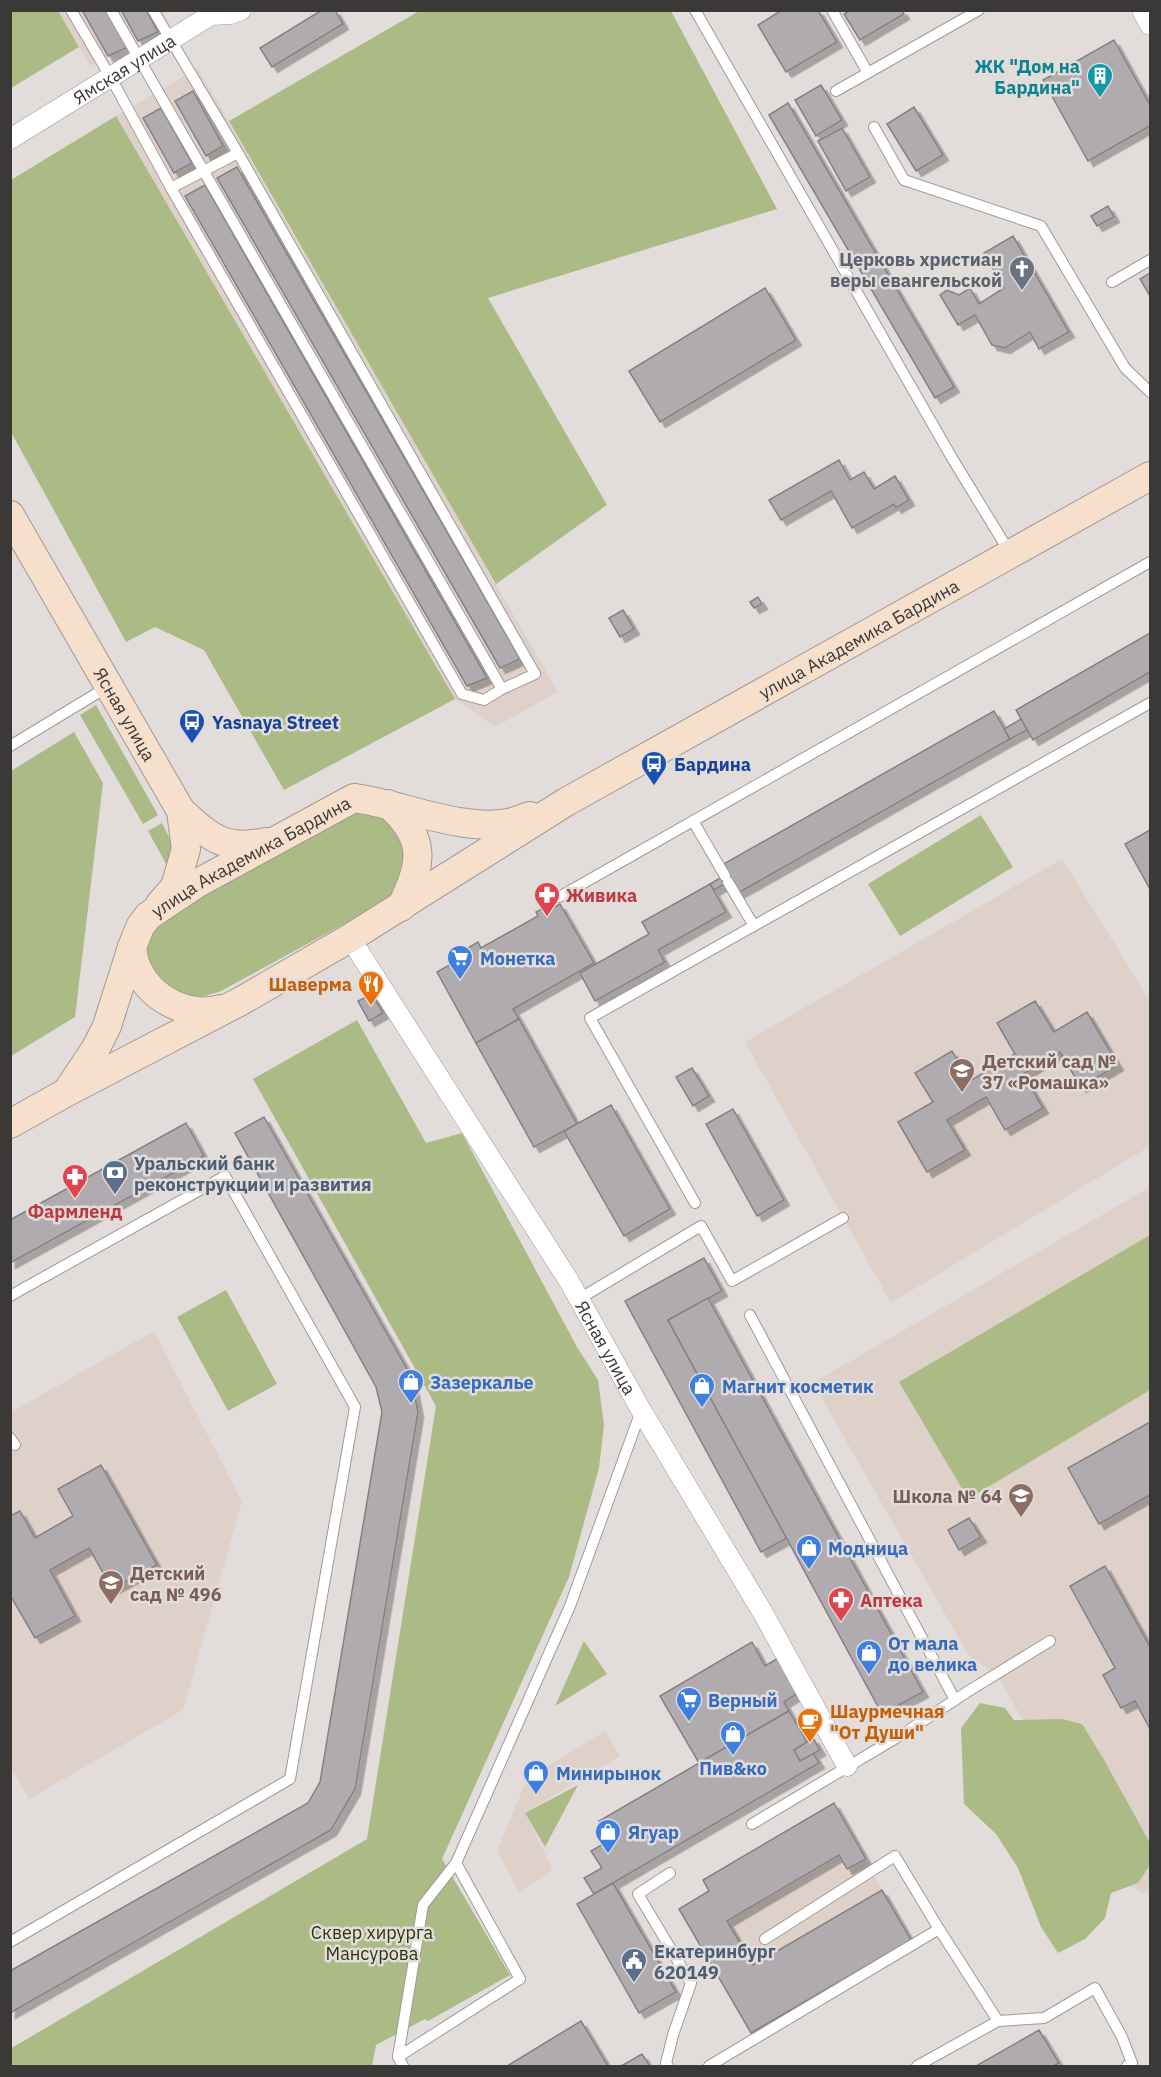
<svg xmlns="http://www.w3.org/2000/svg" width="1161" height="2077" viewBox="0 0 1161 2077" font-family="'IBM Plex Sans',sans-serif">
  <defs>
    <filter id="shadow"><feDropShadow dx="5.5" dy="5.5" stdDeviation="0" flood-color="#0004"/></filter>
  </defs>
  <rect width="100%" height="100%" fill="#e2ddda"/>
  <g fill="#ded1ca">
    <polygon points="58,11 163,11 171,26 90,66"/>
    <polygon points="198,68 558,692 495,727 455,699 116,116"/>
    <polygon points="1062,859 1150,1001 1150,1146 891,1303 745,1042"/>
    <polygon points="1150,1187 1150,1890 1144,1893 1109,1876 997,1674 969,1656 813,1383"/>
    <polygon points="154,1331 242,1502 183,1710 29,1799 10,1766 10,1413"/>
    <polygon points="605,1731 620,1756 525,1813 553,1870 519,1892 497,1851 527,1779"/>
    <polygon points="834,1803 911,1940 751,2033 679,1909 709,1891 703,1880"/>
  </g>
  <g fill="#acbb86">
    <polygon points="11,10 58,11 79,47 11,88"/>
    <polygon points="421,10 671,11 777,209 488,298 607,505 496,584 229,121"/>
    <polygon points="116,116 455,699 284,790 204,650 155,627 126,642 11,432 11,180"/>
    <polygon points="96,705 158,815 143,824 80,715"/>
    <polygon points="74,732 103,783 75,1017 11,1056 11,771"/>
    <path d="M352 812 383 816 399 828C406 866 407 866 388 900L221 991C191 1001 185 999 156 985L144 952 152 933 166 913Z"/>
    <polygon points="981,815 1013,867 900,936 868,884"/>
    <path d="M162 823C172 842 175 850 170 871L148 831Z"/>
    <polygon points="357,1020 426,1143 462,1133 577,1347 598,1380 604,1425 599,1468 569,1577 442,1859 510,1975 428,2021 425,2019 376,2045 372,2066 11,2066 10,2049 367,1839 436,1406 253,1079"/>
    <polygon points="1150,1235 1150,1390 968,1499 899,1382"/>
    <polygon points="226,1290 277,1384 228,1411 177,1317"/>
    <polygon points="584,1641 607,1674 555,1706"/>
    <polygon points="980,1703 1005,1708 1014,1720 1062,1719 1082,1724 1103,1758 1150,1843 1150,1865 1138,1883 1111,1893 1105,1918 1085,1939 1058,1953 1041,1927 1018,1868 996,1834 964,1804 961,1728"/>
    <polygon points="578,1785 545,1847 525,1813"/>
  </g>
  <g fill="#b0abaf" stroke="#858084" stroke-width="1.5" filter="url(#shadow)">
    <polygon points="82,10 107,10 128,47 108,56"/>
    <polygon points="121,10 146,10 158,32 138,41"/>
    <polygon points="322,10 335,10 343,24 272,67 260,48"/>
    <polygon points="782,10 818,10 837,42 786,72 758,25"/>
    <polygon points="847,10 902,10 904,14 860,40 844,14 848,12"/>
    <polygon points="1114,40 1150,105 1150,126 1088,161 1043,80"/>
    <polygon points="821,85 842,120 816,136 795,100"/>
    <polygon points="193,91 223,146 206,156 175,101"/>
    <polygon points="788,103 954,387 935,398 769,115"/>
    <polygon points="914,107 943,155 916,171 887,124"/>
    <polygon points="161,108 192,163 174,173 143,118"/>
    <polygon points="842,128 870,177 846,191 818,141"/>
    <polygon points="237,167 520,659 500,668 217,178"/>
    <polygon points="205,185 487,678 467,686 185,196"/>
    <polygon points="1108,206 1114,217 1097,226 1091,216"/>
    <polygon points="1013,236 1069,332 1039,349 1030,332 1005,348 992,345 975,315 958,325 940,295 947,290 959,295 970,288 979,304 1004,288 984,253"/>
    <polygon points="1150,273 1150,296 1140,279"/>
    <polygon points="765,288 796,340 660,422 629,371"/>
    <polygon points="839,460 850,480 864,472 874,489 895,476 909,500 896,508 894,504 852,528 831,491 781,520 769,500"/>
    <polygon points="758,597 762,604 754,608 750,602"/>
    <polygon points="623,610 634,629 620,637 609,618"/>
    <polygon points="1150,633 1150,672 1033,740 1016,710"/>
    <polygon points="994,711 1010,739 738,893 722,865"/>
    <polygon points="1021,719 1027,730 1010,739 1004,729"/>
    <polygon points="1150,830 1150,889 1125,844"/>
    <polygon points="727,874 731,880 714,890 710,884"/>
    <polygon points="710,884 726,912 658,950 665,962 595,1001 580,973 649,934 642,922"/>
    <polygon points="560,904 594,963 513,1009 519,1019 476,1043 437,972 462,958 459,953 478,942 481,948 538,916 536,912 549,905 551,909"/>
    <polygon points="372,994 383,1013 369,1021 358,1001"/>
    <polygon points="1035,1001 1054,1032 1087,1012 1118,1065 1081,1087 1060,1052 1023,1074 1043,1108 1005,1130 986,1097 947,1120 965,1150 927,1172 898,1122 933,1102 915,1073 952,1051 970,1081 1015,1054 997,1023"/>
    <polygon points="519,1019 577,1124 534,1147 476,1043"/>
    <polygon points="692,1068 709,1096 693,1106 676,1077"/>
    <polygon points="611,1105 670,1209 624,1236 564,1131"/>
    <polygon points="733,1109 784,1200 757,1216 706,1124"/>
    <polygon points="264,1117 411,1376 418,1412 355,1789 331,1830 10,2013 10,1971 308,1803 320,1782 382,1412 376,1387 235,1133"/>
    <polygon points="186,1123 204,1156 10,1263 10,1220"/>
    <polygon points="704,1258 722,1291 668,1320 787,1538 761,1552 625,1301"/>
    <polygon points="708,1298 923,1692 882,1714 668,1320"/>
    <polygon points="1150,1422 1150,1495 1099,1524 1068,1468"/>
    <polygon points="101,1465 157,1565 112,1589 89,1548 50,1570 75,1616 35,1638 10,1595 10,1516 20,1511 35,1538 73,1516 58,1489"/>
    <polygon points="969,1518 981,1537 959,1550 948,1530"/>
    <polygon points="1105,1566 1150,1647 1150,1729 1135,1701 1121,1708 1103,1675 1115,1668 1070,1586"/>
    <polygon points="752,1642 765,1666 780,1657 800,1692 784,1702 789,1711 699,1763 660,1696"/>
    <polygon points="789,1711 819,1763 594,1894 584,1878 602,1868 591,1851 610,1840 599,1821"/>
    <polygon points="813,1738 820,1750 800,1761 794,1750"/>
    <polygon points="834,1803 866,1859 847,1869 839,1855 727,1921 753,1965 882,1890 911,1940 751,2033 679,1909 709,1891 703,1880"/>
    <polygon points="613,1883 676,1992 639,2013 577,1904"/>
    <polygon points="581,2021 608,2066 507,2066"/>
    <polygon points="1039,2030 1059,2063 1053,2066 976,2066"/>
    <polygon points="642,2054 650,2066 621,2066"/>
  </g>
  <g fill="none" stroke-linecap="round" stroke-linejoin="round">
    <defs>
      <g id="lane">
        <polyline points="71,10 111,78 171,188 462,694 484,700 502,689 535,674 238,153 153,10"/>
        <polyline points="111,10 502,689"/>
        <polyline points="695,10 952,458 1010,553"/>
        <polyline points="832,10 868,73"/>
        <polyline points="836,91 979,10"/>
        <polyline points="874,127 904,180 1041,226 1125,368 1150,392"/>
        <polyline points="171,188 238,153"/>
        <polyline points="1112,282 1150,260"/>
        <polyline points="10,746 109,686"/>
        <polyline points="693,821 725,876"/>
        <polyline points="728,882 754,926"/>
        <polyline points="559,897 1150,562"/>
        <polyline points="695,1203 590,1018 1150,703"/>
        <polyline points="10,1296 225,1176 355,1407 290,1779 10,1942"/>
        <polyline points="579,1299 701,1226 732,1281 843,1218"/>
        <polyline points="750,1315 955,1700"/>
        <polyline points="10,1438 15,1445"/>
        <polyline points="752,1824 906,1732 967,1692 1050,1641"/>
        <polyline points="765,1939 895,1856 939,1929"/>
        <polyline points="998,2021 1044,2018 1095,1988 1122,2037 1132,2063 1127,2066"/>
        <polyline points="398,2057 520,1979 456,1863"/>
        <polyline points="403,2066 398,2057 423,1905 456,1863 570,1606 641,1411"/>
        <polyline points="668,2066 666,2063 673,2035 691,1983 638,1894 670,1873"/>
        <polyline points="709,2066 939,1929 998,2021 917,2066"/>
      </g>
      <g id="street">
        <polyline points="1142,10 1150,25"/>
        <path id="s1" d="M10 139 211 15 230 14 241 10"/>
        <path id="s2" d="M350 938 569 1281 641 1410 763 1613 847 1766"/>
      </g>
      <g id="secondary">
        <path id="s3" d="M10 515 181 811 186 849 175 887 160 904"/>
        <path d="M388 804C427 838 423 864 401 907"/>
        <path d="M181 811C211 838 224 851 266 842"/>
        <path d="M132 947C133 954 134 963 138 970 152 1000 189 1018 221 1009"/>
        <path id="s4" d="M68 1090 96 1048 107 1026 132 947 140 927 148 916 196 884 354 798C401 804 462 832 508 823 515 822 523 818 530 816"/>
        <path id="s5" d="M10 1124 67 1092 241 1001 350 938 566 802 1150 476"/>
      </g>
    </defs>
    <use href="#lane" stroke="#9f9a97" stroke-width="12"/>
    <use href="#street" stroke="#9f9a97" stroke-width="21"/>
    <use href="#secondary" stroke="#9f9a97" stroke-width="30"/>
    <use href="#lane" stroke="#fff" stroke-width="10"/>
    <use href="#street" stroke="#fff" stroke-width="20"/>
    <use href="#secondary" stroke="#f6e0cb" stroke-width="28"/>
  </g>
  <defs>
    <symbol id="building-pin" viewBox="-11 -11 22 30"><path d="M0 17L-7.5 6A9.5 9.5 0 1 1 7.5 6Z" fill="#0f9aa8" stroke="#e2ddda"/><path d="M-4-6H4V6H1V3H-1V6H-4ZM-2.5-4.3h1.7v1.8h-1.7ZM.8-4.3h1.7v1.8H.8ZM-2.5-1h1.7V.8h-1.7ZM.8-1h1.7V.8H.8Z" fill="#fff"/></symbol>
    <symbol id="church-pin" viewBox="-11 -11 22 30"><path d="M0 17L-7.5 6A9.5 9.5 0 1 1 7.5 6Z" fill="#6b7280" stroke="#e2ddda"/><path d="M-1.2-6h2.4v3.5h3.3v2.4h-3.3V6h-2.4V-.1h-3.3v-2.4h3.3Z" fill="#fff"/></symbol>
    <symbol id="bus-pin" viewBox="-11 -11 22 30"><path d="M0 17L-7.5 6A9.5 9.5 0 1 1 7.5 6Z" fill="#1a4fb4" stroke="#e2ddda"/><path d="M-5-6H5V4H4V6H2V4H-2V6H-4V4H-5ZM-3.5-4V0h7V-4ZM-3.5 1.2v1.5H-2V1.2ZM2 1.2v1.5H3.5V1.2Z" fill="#fff"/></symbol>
    <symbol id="pharmacy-pin" viewBox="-11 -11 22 30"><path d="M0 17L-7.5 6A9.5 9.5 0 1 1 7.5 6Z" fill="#e0444e" stroke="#e2ddda"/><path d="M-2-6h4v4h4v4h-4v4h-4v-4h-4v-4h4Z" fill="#fff"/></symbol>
    <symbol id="supermarket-pin" viewBox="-11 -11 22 30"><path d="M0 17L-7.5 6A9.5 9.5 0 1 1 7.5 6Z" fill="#3f7fe0" stroke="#e2ddda"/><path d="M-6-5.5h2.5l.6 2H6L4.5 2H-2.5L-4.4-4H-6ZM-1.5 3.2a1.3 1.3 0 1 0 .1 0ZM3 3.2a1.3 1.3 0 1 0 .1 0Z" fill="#fff"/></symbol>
    <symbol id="restaurant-pin" viewBox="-11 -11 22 30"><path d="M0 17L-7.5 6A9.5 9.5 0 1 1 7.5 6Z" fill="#e8710a" stroke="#e2ddda"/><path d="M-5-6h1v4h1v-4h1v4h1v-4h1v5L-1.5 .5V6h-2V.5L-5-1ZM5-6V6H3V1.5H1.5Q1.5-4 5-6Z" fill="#fff"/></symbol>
    <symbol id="school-pin" viewBox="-11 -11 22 30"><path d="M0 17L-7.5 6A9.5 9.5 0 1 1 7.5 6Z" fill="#8d6e63" stroke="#e2ddda"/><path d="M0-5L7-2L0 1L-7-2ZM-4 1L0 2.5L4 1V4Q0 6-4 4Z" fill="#fff"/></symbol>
    <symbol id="bank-pin" viewBox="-11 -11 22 30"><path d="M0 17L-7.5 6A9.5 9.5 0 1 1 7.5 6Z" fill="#5c6f8a" stroke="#e2ddda"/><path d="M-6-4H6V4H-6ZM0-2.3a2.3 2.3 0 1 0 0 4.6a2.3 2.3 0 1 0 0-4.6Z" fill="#fff"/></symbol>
    <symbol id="shop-pin" viewBox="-11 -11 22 30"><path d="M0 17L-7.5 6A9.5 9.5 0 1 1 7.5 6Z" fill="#3f7fe0" stroke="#e2ddda"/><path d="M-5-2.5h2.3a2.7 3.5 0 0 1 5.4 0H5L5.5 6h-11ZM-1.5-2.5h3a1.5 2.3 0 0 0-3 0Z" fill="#fff"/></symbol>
    <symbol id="cafe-pin" viewBox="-11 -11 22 30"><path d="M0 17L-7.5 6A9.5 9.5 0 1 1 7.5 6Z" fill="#e8710a" stroke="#e2ddda"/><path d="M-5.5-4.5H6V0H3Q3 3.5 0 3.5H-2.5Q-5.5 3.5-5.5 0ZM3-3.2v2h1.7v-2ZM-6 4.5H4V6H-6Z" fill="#fff"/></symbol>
    <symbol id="civic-pin" viewBox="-11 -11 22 30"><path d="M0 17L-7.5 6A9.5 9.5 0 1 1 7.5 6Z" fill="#5c6f8a" stroke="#e2ddda"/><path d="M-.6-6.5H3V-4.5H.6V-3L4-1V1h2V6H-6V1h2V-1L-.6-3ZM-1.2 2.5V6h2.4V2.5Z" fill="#fff"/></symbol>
  </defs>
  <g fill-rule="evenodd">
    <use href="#building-pin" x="1085" y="61" width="30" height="40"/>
    <use href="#church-pin" x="1007" y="254" width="30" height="40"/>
    <use href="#bus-pin" x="177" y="707" width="30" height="40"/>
    <use href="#bus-pin" x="639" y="749" width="30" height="40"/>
    <use href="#pharmacy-pin" x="532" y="880" width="30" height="40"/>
    <use href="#supermarket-pin" x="445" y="943" width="30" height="40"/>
    <use href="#restaurant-pin" x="356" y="969" width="30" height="40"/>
    <use href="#school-pin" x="947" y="1056" width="30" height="40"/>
    <use href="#bank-pin" x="100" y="1158" width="30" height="40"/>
    <use href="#pharmacy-pin" x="60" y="1162" width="30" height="40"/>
    <use href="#shop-pin" x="396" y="1367" width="30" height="40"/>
    <use href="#shop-pin" x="687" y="1371" width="30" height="40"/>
    <use href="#school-pin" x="1006" y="1481" width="30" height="40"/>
    <use href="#shop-pin" x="794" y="1533" width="30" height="40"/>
    <use href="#school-pin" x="96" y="1568" width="30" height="40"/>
    <use href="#pharmacy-pin" x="826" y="1585" width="30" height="40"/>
    <use href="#shop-pin" x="854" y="1638" width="30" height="40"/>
    <use href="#supermarket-pin" x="674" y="1685" width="30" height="40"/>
    <use href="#cafe-pin" x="795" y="1706" width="30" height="40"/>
    <use href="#shop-pin" x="718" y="1719" width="30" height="40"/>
    <use href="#shop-pin" x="521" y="1758" width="30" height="40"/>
    <use href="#shop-pin" x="593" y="1817" width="30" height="40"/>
    <use href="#civic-pin" x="619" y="1946" width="30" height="40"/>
  </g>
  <g text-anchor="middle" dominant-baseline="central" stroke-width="5" stroke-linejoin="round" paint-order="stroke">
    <g font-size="18" font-weight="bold" fill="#0d838f" stroke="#e2ddda" text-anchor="end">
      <text x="1080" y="66">ЖК "Дом на<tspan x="1080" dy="21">Бардина"</tspan></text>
    </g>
    <g font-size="18" fill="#3b3938" stroke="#e2ddda">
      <text stroke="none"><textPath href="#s1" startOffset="134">Ямская улица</textPath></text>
      <text stroke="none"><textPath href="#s5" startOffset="978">улица Академика Бардина</textPath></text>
      <text stroke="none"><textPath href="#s3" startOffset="230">Ясная улица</textPath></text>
      <text stroke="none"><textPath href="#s4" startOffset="312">улица Академика Бардина</textPath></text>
      <text stroke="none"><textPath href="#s2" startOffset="483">Ясная улица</textPath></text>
    </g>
    <g font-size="18" font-weight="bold" fill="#5b616d" stroke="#e2ddda" text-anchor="end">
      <text x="1002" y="259">Церковь христиан<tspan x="1002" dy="21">веры евангельской</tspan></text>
    </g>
    <g font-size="18" font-weight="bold" fill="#164399" stroke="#e2ddda" text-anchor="start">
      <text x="212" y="722">Yasnaya Street</text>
      <text x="674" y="764">Бардина</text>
    </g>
    <g font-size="18" font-weight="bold" fill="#be3a42" stroke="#e2ddda" text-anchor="start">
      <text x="566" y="895">Живика</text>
      <text x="75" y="1211" text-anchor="middle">Фармленд</text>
      <text x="860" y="1600">Аптека</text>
    </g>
    <g font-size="18" font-weight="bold" fill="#366cbe" stroke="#e2ddda" text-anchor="start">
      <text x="480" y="958">Монетка</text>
      <text x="430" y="1382">Зазеркалье</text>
      <text x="722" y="1386">Магнит косметик</text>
      <text x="828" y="1548">Модница</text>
      <text x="888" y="1643">От мала<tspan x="888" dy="21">до велика</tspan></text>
      <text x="708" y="1700">Верный</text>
      <text x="733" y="1768" text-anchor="middle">Пив&amp;ко</text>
      <text x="556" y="1773">Минирынок</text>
      <text x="628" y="1832">Ягуар</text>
    </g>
    <g font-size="18" font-weight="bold" fill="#c56008" stroke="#e2ddda" text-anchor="end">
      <text x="352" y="984">Шаверма</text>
      <text x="830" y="1711" text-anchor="start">Шаурмечная<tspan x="830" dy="21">"От Души"</tspan></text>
    </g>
    <g font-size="18" font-weight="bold" fill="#785e54" stroke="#e2ddda" text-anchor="start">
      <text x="982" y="1061">Детский сад №<tspan x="982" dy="21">37 «Ромашка»</tspan></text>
      <text x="1002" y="1496" text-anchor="end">Школа № 64</text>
      <text x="130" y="1573">Детский<tspan x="130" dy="21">сад № 496</tspan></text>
    </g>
    <g font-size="18" font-weight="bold" fill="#4e5e75" stroke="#e2ddda" text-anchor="start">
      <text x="134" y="1163">Уральский банк<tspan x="134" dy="21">реконструкции и развития</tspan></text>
      <text x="654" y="1951">Екатеринбург<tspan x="654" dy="21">620149</tspan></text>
    </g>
    <g font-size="18" fill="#2c3608" stroke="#e2ddda">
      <text x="372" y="1932">Сквер хирурга<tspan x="372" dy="21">Мансурова</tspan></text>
    </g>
  </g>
  <rect width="1161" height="2077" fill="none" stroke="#3b3938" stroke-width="24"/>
</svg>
